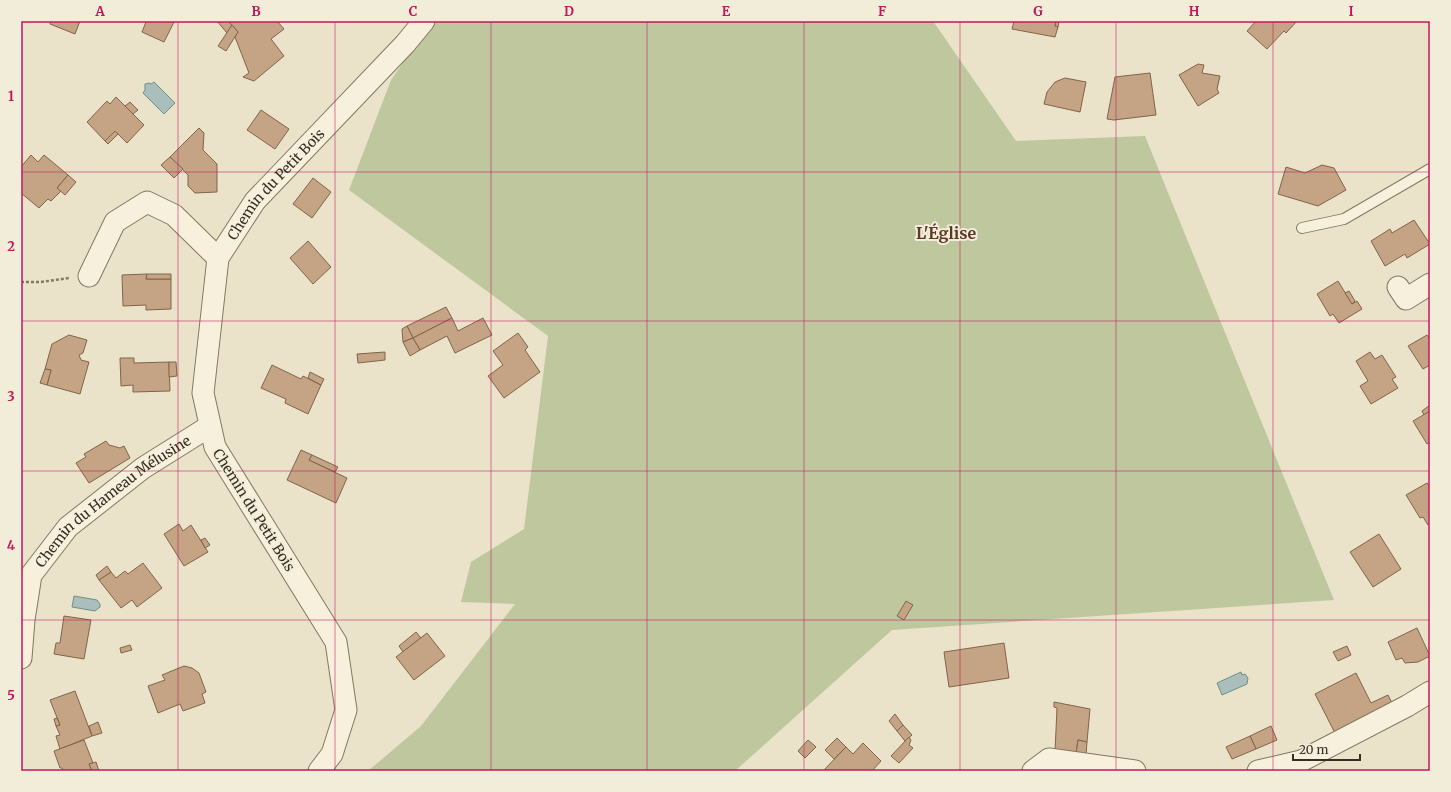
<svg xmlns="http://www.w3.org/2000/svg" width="1451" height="792" viewBox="0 0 1451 792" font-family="Merriweather,serif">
  <rect width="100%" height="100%" fill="#eae3ca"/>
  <polygon fill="#bfc79f" points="431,21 933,21 1016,141 1145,136 1334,600 892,630 735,771 368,771 421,726 515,604 461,602 471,562 524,529 548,336 349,190 391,80"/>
  <g fill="#aabfbb" stroke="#718d88">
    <polygon points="154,82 175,103 164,114 143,93 145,90 145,84 149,83 151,84"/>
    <polygon points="74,596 97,600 100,604 100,607 95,611 72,607"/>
    <polygon points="1241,672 1242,675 1245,674 1248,678 1247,684 1222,695 1217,683"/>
  </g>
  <g fill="#c4a484" stroke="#816449">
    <polygon points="51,21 80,21 75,34 50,24"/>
    <polygon points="144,21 172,21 174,22 164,42 142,32 146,22"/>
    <polygon points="217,21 228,21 232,25 227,33"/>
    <polygon points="228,21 277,21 284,29 271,39 284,56 254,81 243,77 249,73 235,37 238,32"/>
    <polygon points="1014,21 1056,21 1055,26 1058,27 1055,37 1012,29"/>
    <polygon points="1056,21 1059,21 1058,27 1055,26"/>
    <polygon points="1256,21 1297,21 1286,33 1284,31 1267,49 1247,31"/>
    <polygon points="232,25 238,32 226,51 218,46"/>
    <polygon points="1198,64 1204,65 1202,73 1220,76 1217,89 1219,93 1198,106 1179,75"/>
    <polygon points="1150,73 1156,115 1114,120 1107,119 1115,77"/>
    <polygon points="1065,78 1086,82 1080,112 1044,104 1047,92 1055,82"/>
    <polygon points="116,97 144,125 127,143 115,131 105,141 87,122 107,101 110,104"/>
    <polygon points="130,102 138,110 133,114 125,106"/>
    <polygon points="261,110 289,129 275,149 247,130"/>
    <polygon points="199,128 204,133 203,150 217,164 217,192 195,193 188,186 188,175 170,157"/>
    <polygon points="115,131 118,134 108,144 105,141"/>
    <polygon points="31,155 38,162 44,155 68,175 57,188 61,191 51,201 48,199 39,208 21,193 21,167"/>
    <polygon points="170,157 183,169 174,178 161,165"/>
    <polygon points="1322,165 1334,168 1346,190 1318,206 1278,194 1286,167 1305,173"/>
    <polygon points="68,175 76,182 65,195 57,188"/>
    <polygon points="313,178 331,192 312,218 293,204"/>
    <polygon points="1414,220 1430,244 1407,258 1405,254 1385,266 1371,241 1390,229 1392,233"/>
    <polygon points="308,241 331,267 313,284 290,258"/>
    <polygon points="147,274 146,279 171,279 171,309 146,310 146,305 123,306 122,275"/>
    <polygon points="147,274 171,274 171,279 146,279"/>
    <polygon points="1338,281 1352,304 1357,301 1362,309 1339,323 1333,314 1330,316 1317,294"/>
    <polygon points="1349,291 1355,301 1352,304 1345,293"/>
    <polygon points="446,307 452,318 413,338 407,326"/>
    <polygon points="452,318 458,331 483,318 492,335 455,353 447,336 420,350 413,338"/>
    <polygon points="407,326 413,338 403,342 402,329"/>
    <polygon points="518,333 528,347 525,350 540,372 504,398 488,376 503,365 493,351"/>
    <polygon points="69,335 87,340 83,353 79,355 81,360 89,362 80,394 47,385 51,370 45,369 52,344"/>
    <polygon points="1427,335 1430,339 1430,365 1423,369 1408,346"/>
    <polygon points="413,338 420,350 410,356 403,342"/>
    <polygon points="385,352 385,360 358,363 357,354"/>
    <polygon points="1370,352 1375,359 1382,355 1396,377 1392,379 1398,388 1371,404 1360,386 1368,381 1356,361"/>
    <polygon points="120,358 134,358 134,363 169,362 170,391 133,392 133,385 121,386"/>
    <polygon points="169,362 176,362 177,376 169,377"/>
    <polygon points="272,365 301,379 303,376 321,385 308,414 285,403 286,399 261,388"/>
    <polygon points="45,369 51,370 47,385 40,383"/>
    <polygon points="310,372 324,379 321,385 308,378"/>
    <polygon points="1430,405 1430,411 1424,415 1422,411"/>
    <polygon points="1430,411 1430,442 1427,444 1413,421"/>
    <polygon points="106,441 109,445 120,448 124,446 130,458 89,483 76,463 86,457 84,454"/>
    <polygon points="301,450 312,455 309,460 347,478 336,503 287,480"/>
    <polygon points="312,455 338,467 335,472 309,460"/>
    <polygon points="1427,483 1430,487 1430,523 1428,525 1423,517 1420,518 1406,495"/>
    <polygon points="179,524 183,531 191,525 208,552 184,566 164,534"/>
    <polygon points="1379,534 1401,569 1373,587 1350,552"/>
    <polygon points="205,538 210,545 205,548 201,540"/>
    <polygon points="143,563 162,588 137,607 132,600 121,608 99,580 111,572 116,578 125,571 128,574"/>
    <polygon points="107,566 111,572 99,580 96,575"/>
    <polygon points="906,601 913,605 904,620 897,616"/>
    <polygon points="64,616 91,620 84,659 54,654 56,643 60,643"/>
    <polygon points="1417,628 1430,656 1418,662 1405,663 1402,658 1396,660 1388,642"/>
    <polygon points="416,632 421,638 403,652 399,646"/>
    <polygon points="427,633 445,656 414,680 396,657"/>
    <polygon points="1004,643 1009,678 949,687 944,652"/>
    <polygon points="130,645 132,650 121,653 120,648"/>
    <polygon points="1347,646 1351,655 1338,661 1333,652"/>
    <polygon points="184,666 192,668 199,673 206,692 202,694 205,703 183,711 180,704 158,713 148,686 165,680 162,675"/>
    <polygon points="1356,673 1371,703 1388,695 1393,705 1335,733 1315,694"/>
    <polygon points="75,691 92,736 60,749 56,736 60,735 56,726 60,725 50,700"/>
    <polygon points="1054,702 1090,709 1087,742 1078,740 1076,754 1055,752 1057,708 1054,707"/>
    <polygon points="895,714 903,725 897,731 889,721"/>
    <polygon points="57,718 60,725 56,726 54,719"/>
    <polygon points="98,722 102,733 92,736 89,726"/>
    <polygon points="903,725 912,735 905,741 897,731"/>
    <polygon points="1271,726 1277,740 1256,749 1250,736"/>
    <polygon points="1250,736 1256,749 1232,759 1226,747"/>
    <polygon points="909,737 911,740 909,745 913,748 899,763 891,756"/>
    <polygon points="837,738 846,747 834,759 825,750"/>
    <polygon points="84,740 93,763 89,764 92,771 64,771 62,768 60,768 54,751"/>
    <polygon points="808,740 816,747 805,758 798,751"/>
    <polygon points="1078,740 1087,742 1086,755 1076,754"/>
    <polygon points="863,743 881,761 872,771 823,771 846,747 853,754"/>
    <polygon points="96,762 99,771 92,771 89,764"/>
  </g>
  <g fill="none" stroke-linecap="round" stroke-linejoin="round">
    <defs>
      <polyline id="service" points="1302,228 1344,219 1430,169"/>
      <g id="minor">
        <polyline points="89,276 115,222 147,202 174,215 218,258"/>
        <polyline points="1398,287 1406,299 1430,284"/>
        <path id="s1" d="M21 658 24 620 31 575 68 527 143 468 210 426"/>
        <path id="s2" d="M319 771 332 754 346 710 336 642 215 447 203 393 218 258 255 201 405 44 424 21"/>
        <polyline points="1033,771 1049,759 1135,771"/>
        <polyline points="1258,771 1301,761 1407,706 1430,692"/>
      </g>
    </defs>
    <use href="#service" stroke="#857760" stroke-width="12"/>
    <use href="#minor" stroke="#857760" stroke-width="23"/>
    <polyline stroke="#857760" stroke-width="2.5" stroke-dasharray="3 2" stroke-linecap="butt" points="21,282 41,282 69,278"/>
    <use href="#service" stroke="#f6f0dc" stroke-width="10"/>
    <use href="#minor" stroke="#f6f0dc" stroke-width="21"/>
  </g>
  <path fill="none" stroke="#c2185b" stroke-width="1" stroke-opacity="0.55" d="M178 21V771M335 21V771M491 21V771M647 21V771M804 21V771M960 21V771M1116 21V771M1273 21V771M21 172H1430M21 321H1430M21 471H1430M21 620H1430"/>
  <g text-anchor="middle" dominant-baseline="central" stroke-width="4" stroke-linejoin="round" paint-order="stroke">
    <g font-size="14" fill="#372e22" stroke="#f2edd9">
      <text stroke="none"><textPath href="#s2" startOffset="651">Chemin du Petit Bois</textPath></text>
      <text stroke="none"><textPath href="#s1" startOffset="195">Chemin du Hameau Mélusine</textPath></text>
      <text transform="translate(254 510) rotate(58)">Chemin du Petit Bois</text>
    </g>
    <g font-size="16" font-weight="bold" fill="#5f3726" stroke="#f2edd9">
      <text x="946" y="233">L'Église</text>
    </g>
  </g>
  <rect width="1451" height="792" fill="none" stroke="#f2edd9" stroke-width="44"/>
  <path d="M1293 754v6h67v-6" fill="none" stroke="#372e22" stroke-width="2"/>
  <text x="1299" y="754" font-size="12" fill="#372e22" stroke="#f2edd9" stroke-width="3" paint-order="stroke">20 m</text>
  <rect x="22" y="22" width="1407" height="748" fill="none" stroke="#c2185b" stroke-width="1.5"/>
  <g font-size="13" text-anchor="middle" font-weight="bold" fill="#c2185b">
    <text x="100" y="16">A</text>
    <text x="256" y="16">B</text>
    <text x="413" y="16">C</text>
    <text x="569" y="16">D</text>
    <text x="726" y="16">E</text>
    <text x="882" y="16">F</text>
    <text x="1038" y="16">G</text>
    <text x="1194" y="16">H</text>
    <text x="1351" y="16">I</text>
    <text x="11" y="101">1</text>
    <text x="11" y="251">2</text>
    <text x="11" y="401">3</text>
    <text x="11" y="550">4</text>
    <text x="11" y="700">5</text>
  </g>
</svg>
